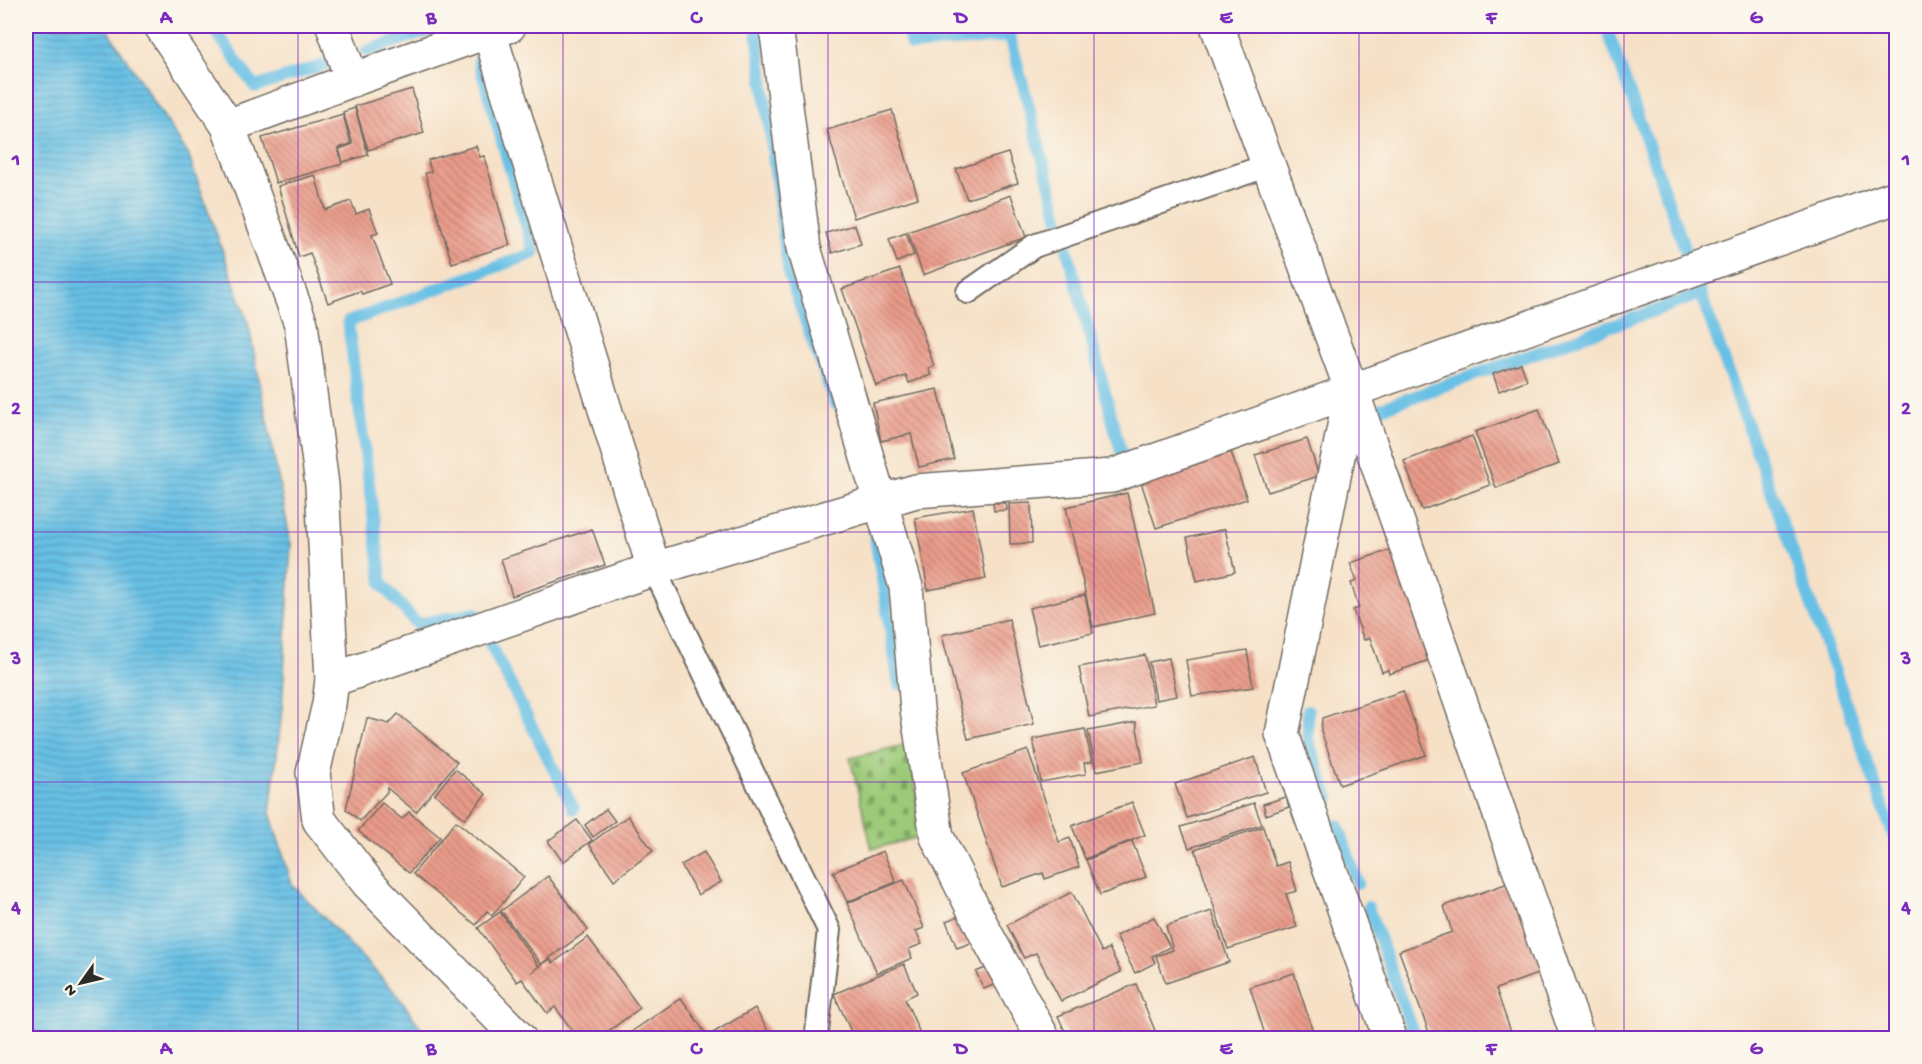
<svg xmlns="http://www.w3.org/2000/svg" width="1922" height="1064" viewBox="0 0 1922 1064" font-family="'Gochi Hand',sans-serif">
  <defs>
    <pattern id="cemetery-stones" width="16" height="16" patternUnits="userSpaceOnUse" patternTransform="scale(1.5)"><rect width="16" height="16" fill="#9bca78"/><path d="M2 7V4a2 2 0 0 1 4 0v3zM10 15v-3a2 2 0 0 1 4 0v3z" fill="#7fa463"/></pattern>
    <pattern id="water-rules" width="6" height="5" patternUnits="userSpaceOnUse" patternTransform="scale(1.5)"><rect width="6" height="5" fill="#67c0e5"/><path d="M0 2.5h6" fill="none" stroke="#559cba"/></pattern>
    <pattern id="building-back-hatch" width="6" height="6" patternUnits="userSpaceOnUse" patternTransform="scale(1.5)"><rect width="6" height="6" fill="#ea9b8a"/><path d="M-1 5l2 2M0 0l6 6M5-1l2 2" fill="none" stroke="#be7f71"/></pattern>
  </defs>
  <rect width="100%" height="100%" fill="#fbf7ec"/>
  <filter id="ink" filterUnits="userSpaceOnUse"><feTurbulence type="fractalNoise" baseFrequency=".0167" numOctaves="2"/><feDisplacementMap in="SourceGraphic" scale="12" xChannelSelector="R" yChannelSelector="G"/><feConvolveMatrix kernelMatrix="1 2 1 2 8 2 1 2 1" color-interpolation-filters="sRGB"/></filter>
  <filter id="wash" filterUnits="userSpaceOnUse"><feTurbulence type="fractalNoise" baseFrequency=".008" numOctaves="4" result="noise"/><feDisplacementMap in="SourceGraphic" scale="24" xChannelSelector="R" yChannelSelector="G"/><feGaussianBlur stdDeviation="1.35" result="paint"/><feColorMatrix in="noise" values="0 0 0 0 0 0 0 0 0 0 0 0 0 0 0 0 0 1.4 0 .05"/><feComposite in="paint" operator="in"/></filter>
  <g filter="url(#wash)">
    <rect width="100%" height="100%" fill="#f6e1c7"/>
    <polygon fill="url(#cemetery-stones)" stroke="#637a52" stroke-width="1.5" points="908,744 924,836 872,849 850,758"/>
    <polygon fill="url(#water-rules)" stroke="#497688" stroke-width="1.5" points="26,26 105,26 188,154 248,322 291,544 282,711 270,813 292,884 396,993 428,1038 26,1038"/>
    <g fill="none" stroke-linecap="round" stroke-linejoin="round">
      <g stroke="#67c0e5" stroke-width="12">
        <polyline points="212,26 255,87 330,63"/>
        <polyline points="756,26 789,275 835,404"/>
        <polyline points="906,26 911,45 1010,36 1059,220"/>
        <polyline points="1606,26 1686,252"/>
        <polyline points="367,51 433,29"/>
        <polyline points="1067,249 1121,452"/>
        <polyline points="1698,286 1896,843"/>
        <polyline points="1382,408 1701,294"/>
        <polyline points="874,530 899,684"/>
        <polyline points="475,613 417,624 382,584 348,322 534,253 479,61"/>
        <polyline points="490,644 574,809"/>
        <polyline points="1308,710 1308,740 1329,799"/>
        <polyline points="1338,825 1358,883"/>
        <polyline points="1368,907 1415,1038"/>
      </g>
    </g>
    <g id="blocks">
      <g fill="url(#building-back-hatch)">
        <polygon points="412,89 424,133 368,150 355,106"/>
        <polygon points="355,108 368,155 343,162 339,149 353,144 343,112"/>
        <polygon points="892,110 918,198 854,218 827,130"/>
        <polygon points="343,114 351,144 338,148 342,164 276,183 262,138"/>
        <polygon points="476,146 480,157 484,156 510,245 452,263 425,173 431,172 428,160"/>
        <polygon points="1008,153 1018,183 967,199 956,169"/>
        <polygon points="315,175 325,210 351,201 356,214 369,209 378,233 372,235 390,284 362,294 360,291 328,303 310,253 299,257 278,186"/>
        <polygon points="1011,195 1026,237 923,275 908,232"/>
        <polygon points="855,225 861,244 832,253 826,233"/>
        <polygon points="906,233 914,255 897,262 889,239"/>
        <polygon points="900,269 934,366 928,368 931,375 909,383 906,376 876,386 842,289"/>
        <polygon points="1521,364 1527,380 1499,391 1493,374"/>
        <polygon points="938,389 954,459 919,467 911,434 881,441 873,403"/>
        <polygon points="1539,409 1559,464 1496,488 1475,432"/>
        <polygon points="1472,436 1490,485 1422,510 1404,461"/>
        <polygon points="1307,439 1319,476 1268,492 1255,455"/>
        <polygon points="1231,452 1247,499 1156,528 1141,482"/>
        <polygon points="1127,493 1155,613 1093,627 1066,507"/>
        <polygon points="993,503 1006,503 1007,510 994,511"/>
        <polygon points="1031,503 1032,543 1010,544 1009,504"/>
        <polygon points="973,508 986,579 928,590 915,518"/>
        <polygon points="592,529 605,565 512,596 501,559"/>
        <polygon points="1225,529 1235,572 1197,581 1187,538"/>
        <polygon points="1399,547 1438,657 1389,674 1388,670 1382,672 1370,638 1364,640 1353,610 1359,608 1351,583 1357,581 1350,563"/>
        <polygon points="1085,595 1093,633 1038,645 1029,608"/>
        <polygon points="1009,619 1034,724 968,739 942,635"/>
        <polygon points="1247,650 1253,687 1192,696 1186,660"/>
        <polygon points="1145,655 1154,705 1089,717 1079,667"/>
        <polygon points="1169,658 1177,696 1156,700 1149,662"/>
        <polygon points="1403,691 1426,755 1340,785 1321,731 1322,718"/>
        <polygon points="398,714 457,762 416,812 387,788 387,792 360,821 346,809 367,718 389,724"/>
        <polygon points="1136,722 1143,762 1096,771 1088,731"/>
        <polygon points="1085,729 1092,762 1084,763 1086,774 1041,782 1033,739"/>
        <polygon points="1028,750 1059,842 1070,838 1079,867 1045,879 1043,873 1002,887 963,773"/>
        <polygon points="1255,757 1266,792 1187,818 1175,784"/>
        <polygon points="455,769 486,794 465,819 435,794"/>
        <polygon points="1286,797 1289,807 1266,815 1263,804"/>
        <polygon points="1132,802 1145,835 1085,859 1072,826"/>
        <polygon points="382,803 402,819 409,812 440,837 409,873 358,831"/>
        <polygon points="1254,803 1262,825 1189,848 1181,827"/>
        <polygon points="606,809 615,821 593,837 585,825"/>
        <polygon points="628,816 653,851 614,880 589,844"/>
        <polygon points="577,820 592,840 563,862 548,841"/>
        <polygon points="456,821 524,877 492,916 487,911 476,925 413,874"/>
        <polygon points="1263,827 1276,866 1288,862 1297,891 1286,894 1297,927 1228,949 1195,849"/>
        <polygon points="1132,841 1146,877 1100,895 1086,860"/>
        <polygon points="883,851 896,882 847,902 833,872"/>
        <polygon points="704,852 721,882 698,895 681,865"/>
        <polygon points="548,876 588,930 541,964 501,911"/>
        <polygon points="904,880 924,928 916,931 922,944 909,949 912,958 877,973 847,903"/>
        <polygon points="1511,882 1543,972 1496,989 1513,1038 1431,1038 1399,951 1452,932 1444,906"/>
        <polygon points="1072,892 1102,952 1109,948 1121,972 1061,1001 1036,953 1024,958 1007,925"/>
        <polygon points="1212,911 1229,962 1166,983 1156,956 1173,950 1166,926"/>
        <polygon points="500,912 539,966 531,973 550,959 553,963 588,937 640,1008 599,1038 578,1038 555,1007 547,1013 522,979 517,982 478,928"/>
        <polygon points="964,914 976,941 957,948 946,921"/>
        <polygon points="1154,917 1170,947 1152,956 1155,963 1135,973 1116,936"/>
        <polygon points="904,964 917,993 905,999 922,1038 854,1038 834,994"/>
        <polygon points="995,964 1002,981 984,989 976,972"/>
        <polygon points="1294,973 1315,1038 1266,1038 1250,987"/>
        <polygon points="1136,984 1158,1038 1068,1038 1058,1016"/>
        <polygon points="681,998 709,1038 627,1038 625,1036"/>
        <polygon points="755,1008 772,1038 714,1038 711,1034"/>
      </g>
    </g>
  </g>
  <g filter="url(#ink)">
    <use href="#blocks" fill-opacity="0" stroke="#726b62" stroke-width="1.5"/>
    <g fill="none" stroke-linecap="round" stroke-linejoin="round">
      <defs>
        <g id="lane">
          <polyline points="968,292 1034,246 1269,165"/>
          <polyline points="654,569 829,930 817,1032"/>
        </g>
        <g id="street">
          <polyline points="161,26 228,126"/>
          <polyline points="333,26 352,80 489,31 509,26"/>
          <polyline points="776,26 804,248 906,587 917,709 937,837 987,936 1043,1038"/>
          <polyline points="1217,26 1352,391 1578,1038"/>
          <polyline points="489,31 654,569 916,491 1112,476 1896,197"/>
          <polyline points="1351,392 1282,734 1390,1038"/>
          <polyline points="332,680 322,485 301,324 228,126 352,80"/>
          <polyline points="519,1038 368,883 319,820 313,773 329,704 332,680 654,569"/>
        </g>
      </defs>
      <use href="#lane" stroke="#726b62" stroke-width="26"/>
      <use href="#street" stroke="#726b62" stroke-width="36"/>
      <use href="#lane" stroke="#fff" stroke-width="22"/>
      <use href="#street" stroke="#fff" stroke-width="33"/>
    </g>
  </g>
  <path fill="none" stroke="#7b2cbf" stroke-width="1.5" stroke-opacity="0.55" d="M298 26V1038M563 26V1038M828 26V1038M1094 26V1038M1359 26V1038M1624 26V1038M26 282H1896M26 532H1896M26 782H1896"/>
  <rect width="1922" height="1064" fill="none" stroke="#fbf7ec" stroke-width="66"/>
  <g transform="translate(81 983) rotate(236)" stroke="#fbf7ec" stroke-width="4.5" paint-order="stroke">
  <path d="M0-4.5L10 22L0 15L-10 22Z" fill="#2b2b2b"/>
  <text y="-9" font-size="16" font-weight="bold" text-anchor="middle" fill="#2b2b2b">N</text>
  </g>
  <rect x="33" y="33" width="1856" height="998" fill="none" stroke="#7b2cbf" stroke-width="2"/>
  <g font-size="20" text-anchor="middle" font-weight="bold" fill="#7b2cbf">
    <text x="166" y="23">A</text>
    <text x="431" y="23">B</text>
    <text x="696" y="23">C</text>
    <text x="961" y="23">D</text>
    <text x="1226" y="23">E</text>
    <text x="1491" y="23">F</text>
    <text x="1756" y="23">G</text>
    <text x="16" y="165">1</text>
    <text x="1906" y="165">1</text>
    <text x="16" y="414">2</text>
    <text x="1906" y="414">2</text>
    <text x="16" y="664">3</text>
    <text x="1906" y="664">3</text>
    <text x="16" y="913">4</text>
    <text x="1906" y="913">4</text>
    <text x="166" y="1054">A</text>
    <text x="431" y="1054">B</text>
    <text x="696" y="1054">C</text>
    <text x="961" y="1054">D</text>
    <text x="1226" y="1054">E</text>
    <text x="1491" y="1054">F</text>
    <text x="1756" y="1054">G</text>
  </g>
</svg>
